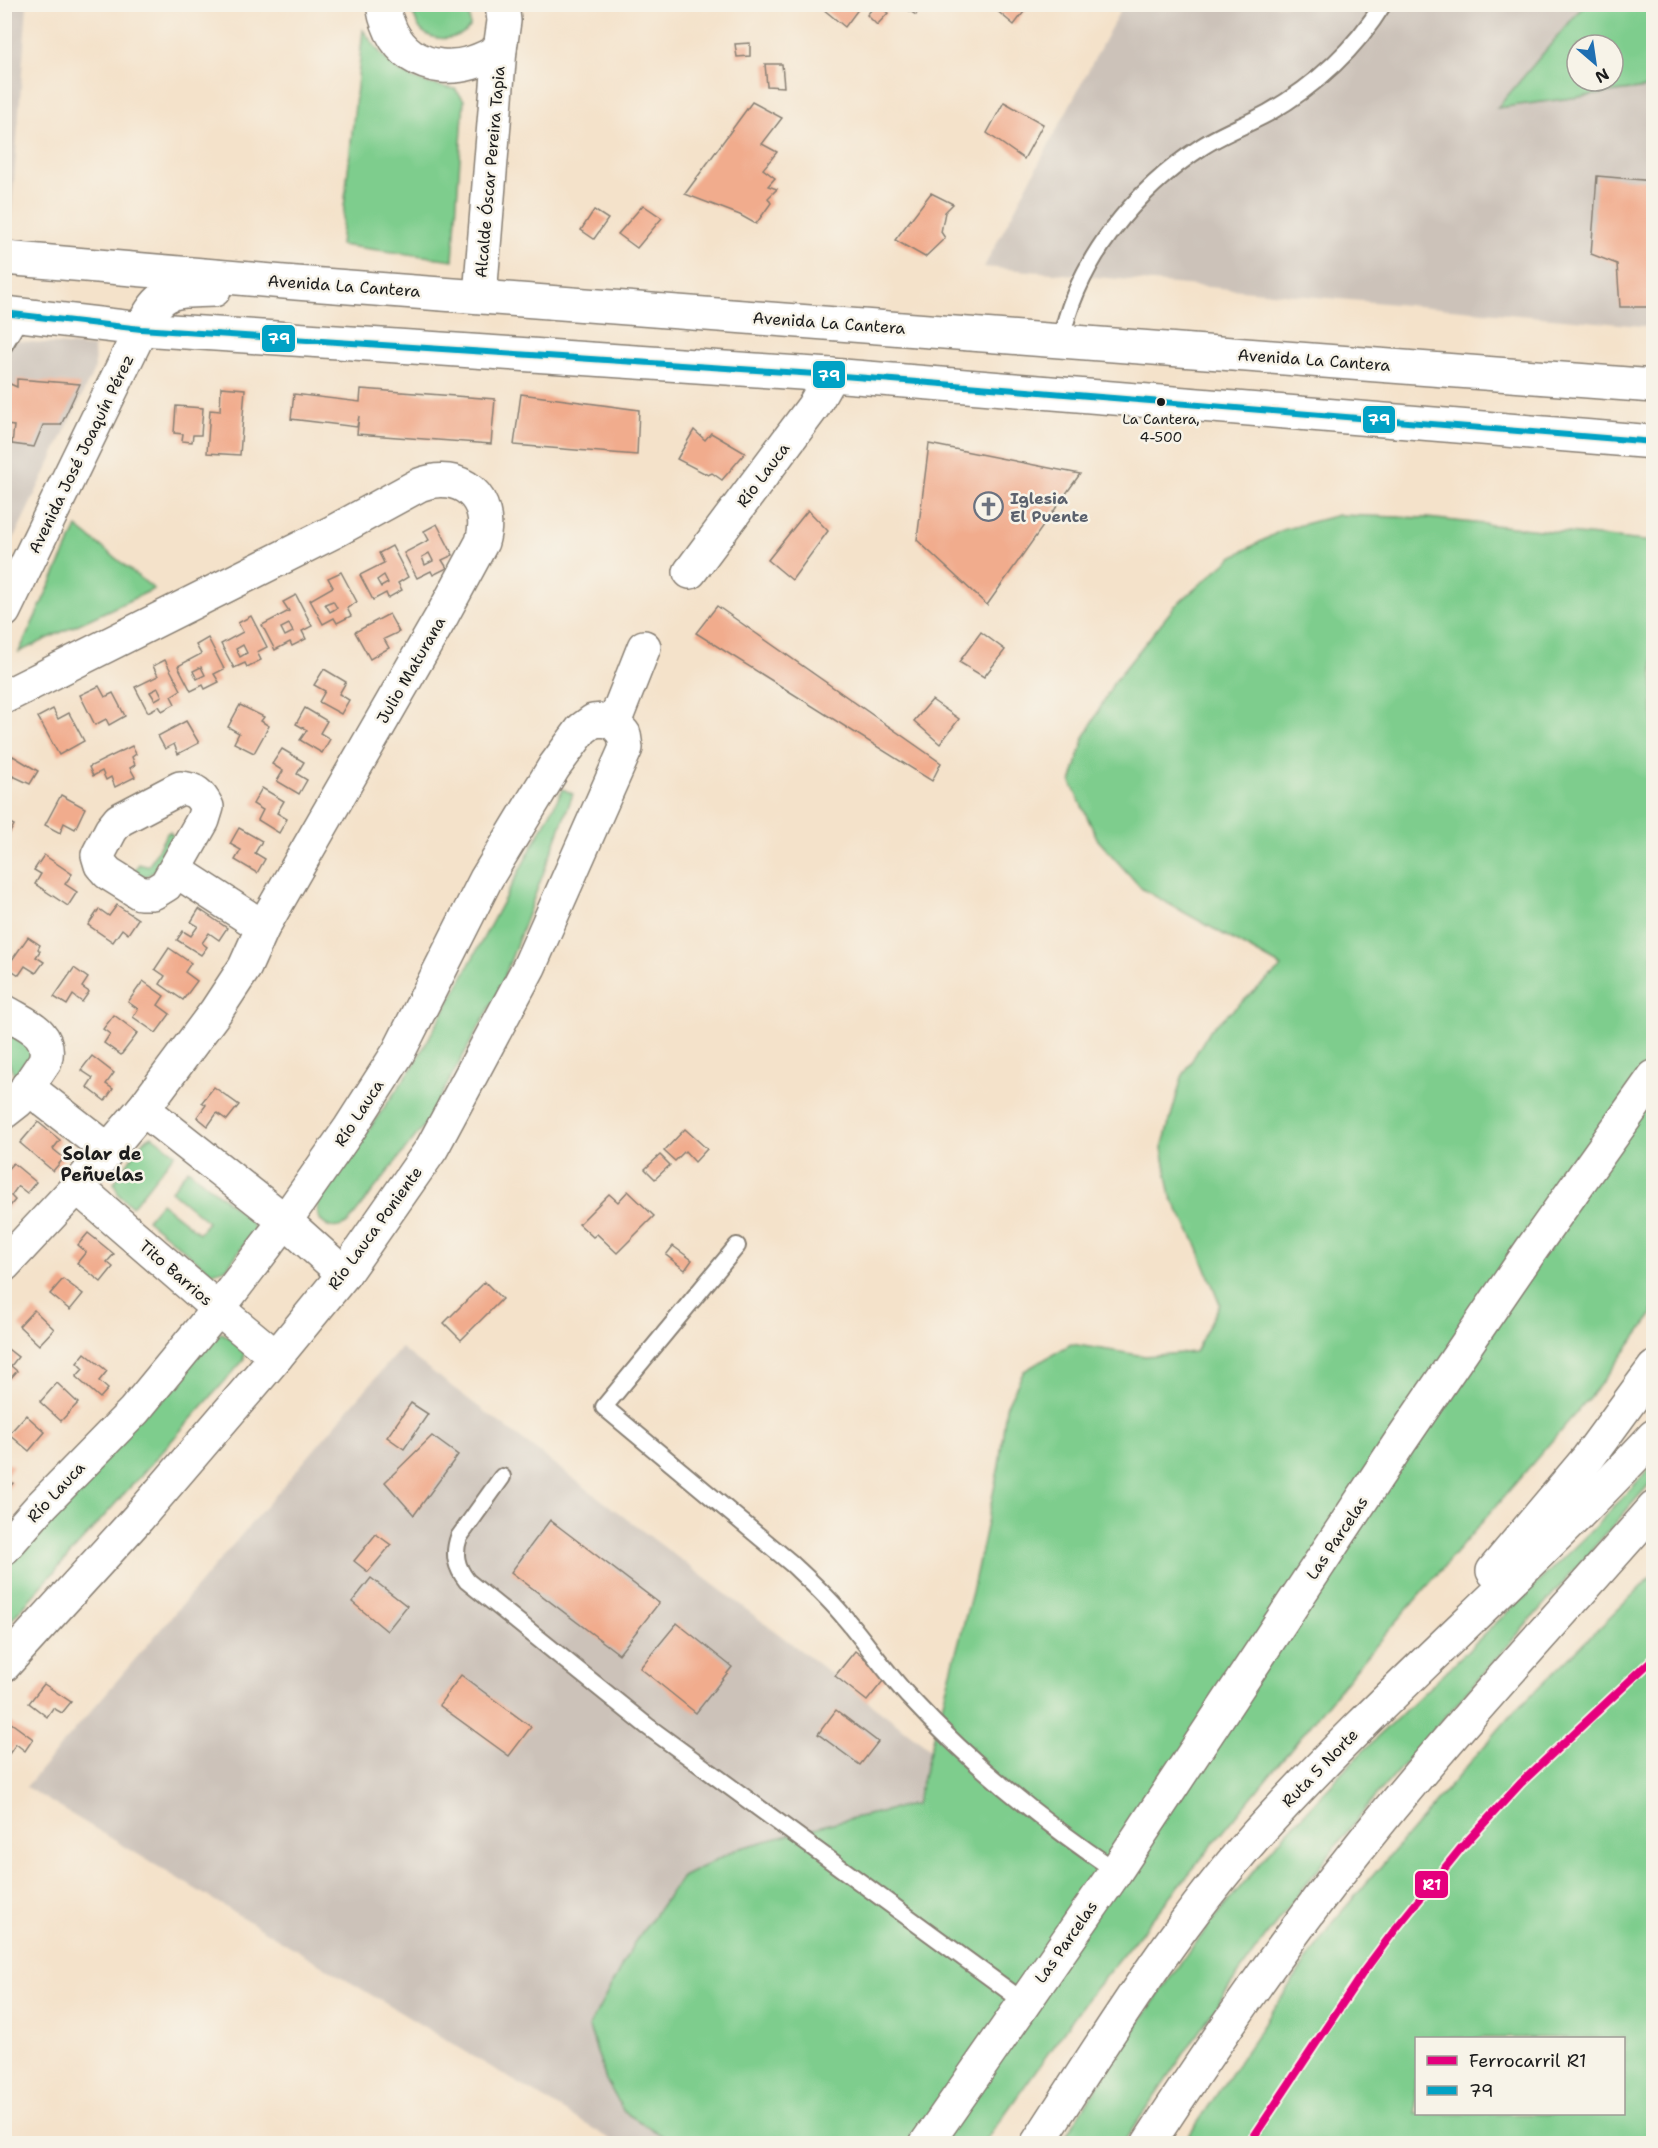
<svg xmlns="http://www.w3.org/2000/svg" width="1658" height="2148" viewBox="0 0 1658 2148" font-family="'Shantell Sans',sans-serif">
  <rect width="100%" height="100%" fill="#f7f3e8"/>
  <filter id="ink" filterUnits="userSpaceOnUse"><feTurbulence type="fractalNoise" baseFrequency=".0167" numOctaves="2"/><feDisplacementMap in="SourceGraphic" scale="12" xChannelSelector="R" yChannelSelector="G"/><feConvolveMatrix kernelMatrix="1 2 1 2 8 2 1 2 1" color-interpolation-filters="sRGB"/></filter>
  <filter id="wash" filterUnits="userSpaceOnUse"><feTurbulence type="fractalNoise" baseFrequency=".008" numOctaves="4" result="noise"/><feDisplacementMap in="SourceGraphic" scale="24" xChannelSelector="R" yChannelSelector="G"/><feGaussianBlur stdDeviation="1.35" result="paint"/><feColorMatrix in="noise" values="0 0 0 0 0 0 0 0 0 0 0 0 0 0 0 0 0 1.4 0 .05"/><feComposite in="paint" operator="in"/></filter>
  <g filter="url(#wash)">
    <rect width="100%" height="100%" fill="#f4e2ca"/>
    <g fill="#ccc2b9">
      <polygon points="4,5 27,5 11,221 4,221"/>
      <polygon points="1123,5 1584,5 1498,108 1653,87 1653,327 984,267"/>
      <polygon points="5,340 94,347 95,368 5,557"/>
      <polygon points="401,1348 1089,1869 903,2143 617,2143 26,1787"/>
    </g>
    <g fill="#7ecd8d" stroke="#4d7454" stroke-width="1.5" fill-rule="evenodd">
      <path d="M411 5H469L470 27C459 40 435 43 422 31 415 24 413 13 411 5Z"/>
      <path d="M1584 5H1653V87L1497 108ZM1577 45H1613V81H1577Z"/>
      <path d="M363 30C393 72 404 80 455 89L464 100 453 260 340 245Z"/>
      <polygon points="1338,515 1427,518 1653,542 1653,1314 1599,1386 1356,1669 1086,2000 984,2143 674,2143 624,2112 606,2080 589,2027 634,1943 682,1877 737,1849 840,1821 916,1804 972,1592 999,1466 1006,1407 1024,1371 1071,1344 1145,1356 1195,1352 1220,1304 1194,1239 1171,1197 1162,1148 1182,1077 1210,1030 1282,967 1142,889 1098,840 1071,783 1084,738 1114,682 1175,606 1232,557 1282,530"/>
      <polygon points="77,527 154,589 19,652"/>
      <path d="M563 789 573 794 499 991 426 1123 348 1223C330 1235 312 1221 319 1200L414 1065 461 980Z"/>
      <path d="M170 832 174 837C169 847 156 880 141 876 138 876 136 873 133 872L139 864 146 866 149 865 167 833Z"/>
      <polygon points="5,1024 8,1025 34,1052 15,1076 5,1054"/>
      <polygon points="152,1136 175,1153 132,1207 119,1195 114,1183 143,1141"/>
      <polygon points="188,1169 250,1220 255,1230 226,1269 212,1273 147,1220 161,1203 199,1233 208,1222 171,1191"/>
      <polygon points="222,1333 242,1344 245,1353 243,1361 5,1627 5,1565 39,1522 215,1335"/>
      <polygon points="1653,1465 1653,1480 1369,1804 1268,1933 1235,1979 1123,2143 1061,2143 1138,2024 1184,1958 1218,1914 1276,1844 1350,1764 1588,1534"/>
      <path d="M1653 1575V2143H1184L1332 1923 1511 1715ZM1416 2038H1624V2114H1416Z"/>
    </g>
    <g id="blocks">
      <g fill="#f1ac8d" fill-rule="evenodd">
        <polygon points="817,4 862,4 845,27"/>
        <polygon points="876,4 888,13 877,25 867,15"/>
        <polygon points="899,4 922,4 916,15"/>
        <polygon points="989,4 1030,4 1014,25"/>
        <polygon points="750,43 750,56 737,57 735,44"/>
        <polygon points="765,64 782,64 784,87 767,86"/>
        <polygon points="752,102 782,118 762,144 777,152 763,169 775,178 768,186 777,189 768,198 771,203 756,224 740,215 685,194"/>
        <polygon points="1004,102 1043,124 1024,159 987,133"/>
        <polygon points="1597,176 1654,181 1654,307 1620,307 1617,264 1591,254"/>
        <polygon points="931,193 953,204 945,212 941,232 945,238 925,257 895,240"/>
        <polygon points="643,205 662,218 637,248 618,234"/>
        <polygon points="594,210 608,219 594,239 581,230"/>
        <polygon points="17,379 80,384 61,425 43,425 34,447 12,444 14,426 6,425 8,383 17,387"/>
        <polygon points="221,387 245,389 240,455 207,453 210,410 220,411"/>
        <polygon points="361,389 495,399 491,444 357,434 359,416 357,427 291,419 294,394 360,402"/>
        <polygon points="521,394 639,410 637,455 514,445"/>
        <polygon points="176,406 203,408 201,435 193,435 192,442 182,441 183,434 174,433"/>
        <polygon points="694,430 705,440 711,433 745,453 722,480 712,473 708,475 677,459"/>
        <polygon points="929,444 1080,474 987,605 917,540"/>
        <polygon points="808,510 828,531 792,580 768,560"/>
        <path d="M437 524 453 555 442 560 447 568 433 575 431 571 417 578 404 553 429 540 424 531ZM429 553 433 561 425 565 422 557Z"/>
        <path d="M392 546 408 577 398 583 402 590 388 598 386 593 373 600 360 575 384 563 379 553ZM384 575 388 583 381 587 377 580Z"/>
        <path d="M341 572 357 602 347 608 351 616 337 623 334 618 323 624 310 600 333 587 328 578ZM333 601 337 608 330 612 325 604Z"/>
        <path d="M296 595 312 626 302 631 306 639 292 646 290 642 275 650 262 625 289 611 283 602ZM289 624 293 632 285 636 281 628Z"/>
        <polygon points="717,606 941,763 932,781 696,633"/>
        <polygon points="389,614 399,632 384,639 389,648 370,659 355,632"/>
        <path d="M251 616 267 647 257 652 261 660 247 667 245 663 234 668 221 644 243 632 238 623ZM243 645 247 653 240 657 236 649Z"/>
        <polygon points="981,632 1005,650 984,677 959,662"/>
        <path d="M208 638 224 669 214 674 219 682 205 689 203 685 191 691 178 666 201 654 196 645ZM201 667 205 675 197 679 193 671Z"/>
        <path d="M165 660 181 690 171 696 175 704 162 711 159 706 148 712 135 687 158 676 153 666ZM158 688 162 696 155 700 150 692Z"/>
        <polygon points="324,669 346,682 339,694 349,700 341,714 319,702 325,691 314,685"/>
        <polygon points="99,686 105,697 113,693 125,716 109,725 106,719 95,725 80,695"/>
        <polygon points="932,700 959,719 940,744 914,721"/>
        <polygon points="240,705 264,717 261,721 269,726 254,753 234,743 239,733 228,727"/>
        <polygon points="305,708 327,721 320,733 330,739 322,753 300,740 307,730 296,724"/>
        <polygon points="53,709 58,719 69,713 84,741 59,755 38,717"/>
        <polygon points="186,721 199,743 178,754 174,744 165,749 158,736"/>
        <polygon points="132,746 136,754 132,757 135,765 130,768 135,777 115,787 111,777 106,780 102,771 93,776 89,767"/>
        <polygon points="282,749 304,762 297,774 307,780 299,794 277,781 283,771 272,764"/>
        <polygon points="13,756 38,771 30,784 13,776 6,787 4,786 4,771"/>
        <polygon points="262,788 284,801 277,813 287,819 279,833 258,820 263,810 253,804"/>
        <polygon points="61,795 85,808 75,829 64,823 60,833 45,825"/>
        <polygon points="4,820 14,825 8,836 4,834"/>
        <polygon points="239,828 262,841 255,853 265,859 257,873 235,860 241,850 230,844"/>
        <polygon points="44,855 72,874 65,884 77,892 68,906 35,884 41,874 34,870"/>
        <polygon points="117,905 138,919 128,934 122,929 113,942 88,925 99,909 109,916"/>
        <polygon points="199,909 227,928 219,940 209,933 202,943 207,947 201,955 177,940 183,931 191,936 198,926 191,922"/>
        <polygon points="28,937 40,945 38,949 40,951 36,957 44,962 36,973 25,966 19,975 7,967"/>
        <polygon points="169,948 191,963 185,972 197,981 183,1000 160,984 165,976 155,969"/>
        <polygon points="74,968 88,978 82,987 89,992 82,1002 73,995 67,1005 54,997"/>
        <polygon points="143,981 164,996 158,1005 170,1014 156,1033 133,1017 138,1009 128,1002"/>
        <polygon points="114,1015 138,1033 121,1055 104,1043 110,1034 103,1029"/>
        <polygon points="92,1056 114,1073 106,1084 113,1089 105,1101 87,1087 93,1078 81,1070"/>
        <polygon points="214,1087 239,1105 227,1120 217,1113 208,1126 197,1117 206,1105 202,1102"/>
        <polygon points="38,1122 60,1140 53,1149 64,1158 53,1171 20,1143"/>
        <polygon points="685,1129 707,1149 695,1162 685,1151 675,1161 664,1151"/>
        <polygon points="660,1155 670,1165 655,1179 645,1169"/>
        <polygon points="13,1163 36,1182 27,1193 18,1186 11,1196 15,1200 7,1210 4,1208 4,1181 7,1178 4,1173"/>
        <polygon points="628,1191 654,1216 617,1253 597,1234 593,1237 579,1224 609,1194 618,1202"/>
        <polygon points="88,1233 114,1254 107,1262 113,1267 101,1282 77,1263 86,1252 78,1245"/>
        <polygon points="673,1246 692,1260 685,1270 666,1255"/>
        <polygon points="63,1279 83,1294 70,1310 50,1294"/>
        <polygon points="485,1282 502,1299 461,1340 444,1323"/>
        <polygon points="34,1310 54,1329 39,1345 19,1326"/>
        <polygon points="4,1346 18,1357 11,1366 17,1371 10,1379 4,1375"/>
        <polygon points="85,1353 107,1371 99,1381 108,1389 100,1398 76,1377 83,1369 77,1363"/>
        <polygon points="57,1383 78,1403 61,1421 40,1402"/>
        <polygon points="411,1403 428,1414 404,1449 387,1437"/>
        <polygon points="26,1415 45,1432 29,1451 9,1434"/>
        <polygon points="432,1436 458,1455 414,1515 385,1482"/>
        <polygon points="4,1460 13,1466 5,1477 13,1483 4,1493"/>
        <polygon points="550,1520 659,1603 619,1654 511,1572"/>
        <polygon points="376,1534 391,1545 368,1572 354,1561"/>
        <polygon points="371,1578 407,1606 387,1631 352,1602"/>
        <polygon points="677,1623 732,1667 696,1713 640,1668"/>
        <polygon points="855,1651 887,1676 867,1701 835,1676"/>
        <polygon points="461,1675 531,1727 509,1756 439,1705"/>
        <polygon points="44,1684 71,1702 62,1713 53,1708 47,1717 29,1703"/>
        <polygon points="836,1710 878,1742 860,1765 818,1734"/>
        <polygon points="7,1720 33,1739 25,1751 16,1744 9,1754 4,1751 4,1723"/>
      </g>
    </g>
  </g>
  <g filter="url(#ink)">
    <use href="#blocks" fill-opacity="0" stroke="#887f73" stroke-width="1.5"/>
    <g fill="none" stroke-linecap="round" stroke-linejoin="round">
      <defs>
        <g id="service">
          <path d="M1061 341C1077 260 1135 190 1203 146 1223 133 1246 125 1268 113 1315 86 1354 51 1383 4"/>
          <polyline points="4,345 22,315"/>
          <path d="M737 1246 604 1407 791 1563C810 1581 829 1598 845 1618 868 1645 887 1674 911 1699 972 1765 1042 1821 1116 1871"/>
          <path d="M502 1477 459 1537C453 1554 456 1567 467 1581L647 1726 1024 2002"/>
        </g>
        <g id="minor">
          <path d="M384 4C383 14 388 23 391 31 413 75 465 74 500 49"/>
          <polyline points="480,296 500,49 504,21 502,4"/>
          <polyline points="690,572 813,407 831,375"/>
          <path d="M4 697 333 532 419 485C460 469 495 498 482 542L443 614 263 927 245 967 216 1011 143 1109 77 1187 4 1265"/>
          <polyline points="614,723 644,647"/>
          <path d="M180 788C195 789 200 794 207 807L203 820 166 885 153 893H140L108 873 101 865 98 855 111 830 119 820Z"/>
          <polyline points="175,870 263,927"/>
          <path d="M4 1011C25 1024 53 1032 45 1061L18 1101 4 1112"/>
          <polyline points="27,1087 108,1150"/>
          <polyline points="143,1109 285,1221 344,1274"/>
          <polyline points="77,1187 218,1309 276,1357"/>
          <polyline points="4,1548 42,1505 134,1411 218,1309 285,1221 350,1128 398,1053 486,879 554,767 582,729 593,721 604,720 614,723 624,734 626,748 529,967 432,1148 344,1274 276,1357 138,1518 4,1665"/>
          <polyline points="926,2144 1116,1871 1400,1442 1531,1250 1654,1077"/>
        </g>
        <polyline id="secondary" points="4,611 141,329"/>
        <g id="trunk">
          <polyline points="4,258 296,283 1654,386"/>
          <polyline points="4,313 141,329 831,375 1654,442"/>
          <path d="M141 329C161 289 171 291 214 290"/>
          <polyline points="1493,1571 1588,1458 1654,1368"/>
          <path d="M1037 2144C1106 2038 1172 1930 1256 1835 1382 1695 1526 1574 1654 1436"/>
          <path d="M1148 2144C1214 2043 1281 1945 1356 1851 1450 1732 1554 1623 1654 1508"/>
        </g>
      </defs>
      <use href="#service" stroke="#887f73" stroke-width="20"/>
      <use href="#minor" stroke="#887f73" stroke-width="36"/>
      <use href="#secondary" stroke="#887f73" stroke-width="36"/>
      <use href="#trunk" stroke="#887f73" stroke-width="36"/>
      <use href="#service" stroke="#fff" stroke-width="16"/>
      <use href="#minor" stroke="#fff" stroke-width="33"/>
      <use href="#secondary" stroke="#fff" stroke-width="33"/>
      <use href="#trunk" stroke="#fff" stroke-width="33"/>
      <defs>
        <polyline id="bus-1" points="4,313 141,329 831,375 1654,442"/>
      </defs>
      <use href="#bus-1" stroke="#f7f3e8" stroke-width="10"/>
      <use href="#bus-1" stroke="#01a2c5" stroke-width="6"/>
      <defs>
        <polyline id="rail-1" points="1249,2144 1364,1971 1397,1927 1461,1848 1521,1783 1654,1658"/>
      </defs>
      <use href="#rail-1" stroke="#f7f3e8" stroke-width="12"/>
      <use href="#rail-1" stroke="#e5007d" stroke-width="8"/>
    </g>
  </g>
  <defs>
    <symbol id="church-ring" viewBox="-11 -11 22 22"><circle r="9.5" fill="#f7f3e8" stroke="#6b7280" stroke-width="1.5"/><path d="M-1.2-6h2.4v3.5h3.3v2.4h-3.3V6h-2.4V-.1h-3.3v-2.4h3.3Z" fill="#6b7280"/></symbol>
  </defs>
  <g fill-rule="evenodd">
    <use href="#church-ring" x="972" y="490" width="33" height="33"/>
  </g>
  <circle fill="#1c1c1c" stroke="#f7f3e8" stroke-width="2" cx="1161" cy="402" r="5"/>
  <g text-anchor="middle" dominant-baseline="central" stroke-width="5" stroke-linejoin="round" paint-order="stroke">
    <g font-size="14" fill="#1c1c1c" stroke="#f7f3e8">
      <text x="1161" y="419">La Cantera,<tspan x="1161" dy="18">4-500</tspan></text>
    </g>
    <g font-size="16" fill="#1c1c1c" stroke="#f7f3e8">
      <text transform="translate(490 172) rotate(-85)">Alcalde Óscar Pereira Tapia</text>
      <text transform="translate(344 286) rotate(4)">Avenida La Cantera</text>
      <text transform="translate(829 323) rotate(4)">Avenida La Cantera</text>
      <text transform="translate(1314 360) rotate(4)">Avenida La Cantera</text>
      <text transform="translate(81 454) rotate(-64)">Avenida José Joaquín Pérez</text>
      <text transform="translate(763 475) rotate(-53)">Río Lauca</text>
      <text transform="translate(411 670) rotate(-60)">Julio Maturana</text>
      <text transform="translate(359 1113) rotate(-57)">Río Lauca</text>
      <text transform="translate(375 1228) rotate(-54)">Río Lauca Poniente</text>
      <text transform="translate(176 1273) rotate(41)">Tito Barrios</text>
      <text transform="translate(56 1492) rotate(-47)">Río Lauca</text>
      <text transform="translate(1337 1538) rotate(-56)">Las Parcelas</text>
      <text transform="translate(1320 1768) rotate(-46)">Ruta 5 Norte</text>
      <text transform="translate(1066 1942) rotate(-55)">Las Parcelas</text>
    </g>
    <g font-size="16" font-weight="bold" fill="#5b616d" stroke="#f7f3e8" text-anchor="start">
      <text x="1010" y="498">Iglesia<tspan x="1010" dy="18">El Puente</tspan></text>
    </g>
    <g font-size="18" font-weight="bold" fill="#1c1c1c" stroke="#f7f3e8">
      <text x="102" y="1154">Solar de<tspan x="102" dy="21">Peñuelas</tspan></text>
    </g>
  </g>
  <g stroke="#f7f3e8" stroke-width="2">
    <rect x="261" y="324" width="35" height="29" rx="6" fill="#01a2c5"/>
    <rect x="812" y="360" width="34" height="29" rx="6" fill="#01a2c5"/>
    <rect x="1362" y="405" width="34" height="29" rx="6" fill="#01a2c5"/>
    <rect x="1414" y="1870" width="35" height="29" rx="6" fill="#e5007d"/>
  </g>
  <g font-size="16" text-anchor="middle" font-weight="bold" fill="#fff">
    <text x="279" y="344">79</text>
    <text x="829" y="381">79</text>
    <text x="1379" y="425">79</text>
    <text x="1432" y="1890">R1</text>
  </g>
  <rect width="1658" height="2148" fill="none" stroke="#f7f3e8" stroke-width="24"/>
  <rect x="1415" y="2037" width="210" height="78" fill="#f7f3e8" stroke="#9f9d96" stroke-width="1.5"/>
  <rect x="1427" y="2056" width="30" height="9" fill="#e5007d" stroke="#9f9d96" stroke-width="1.5"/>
  <text x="1469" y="2067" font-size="18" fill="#1c1c1c">Ferrocarril R1</text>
  <rect x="1427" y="2086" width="30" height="9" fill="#01a2c5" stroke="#9f9d96" stroke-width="1.5"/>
  <text x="1469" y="2097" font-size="18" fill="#1c1c1c">79</text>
  <g transform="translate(1595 63) rotate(151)"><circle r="28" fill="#f7f3e8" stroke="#9f9d96" stroke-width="1.5"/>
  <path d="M0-4.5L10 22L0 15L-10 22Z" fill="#1f6fb2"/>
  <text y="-9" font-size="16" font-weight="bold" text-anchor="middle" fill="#1c1c1c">N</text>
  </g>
</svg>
